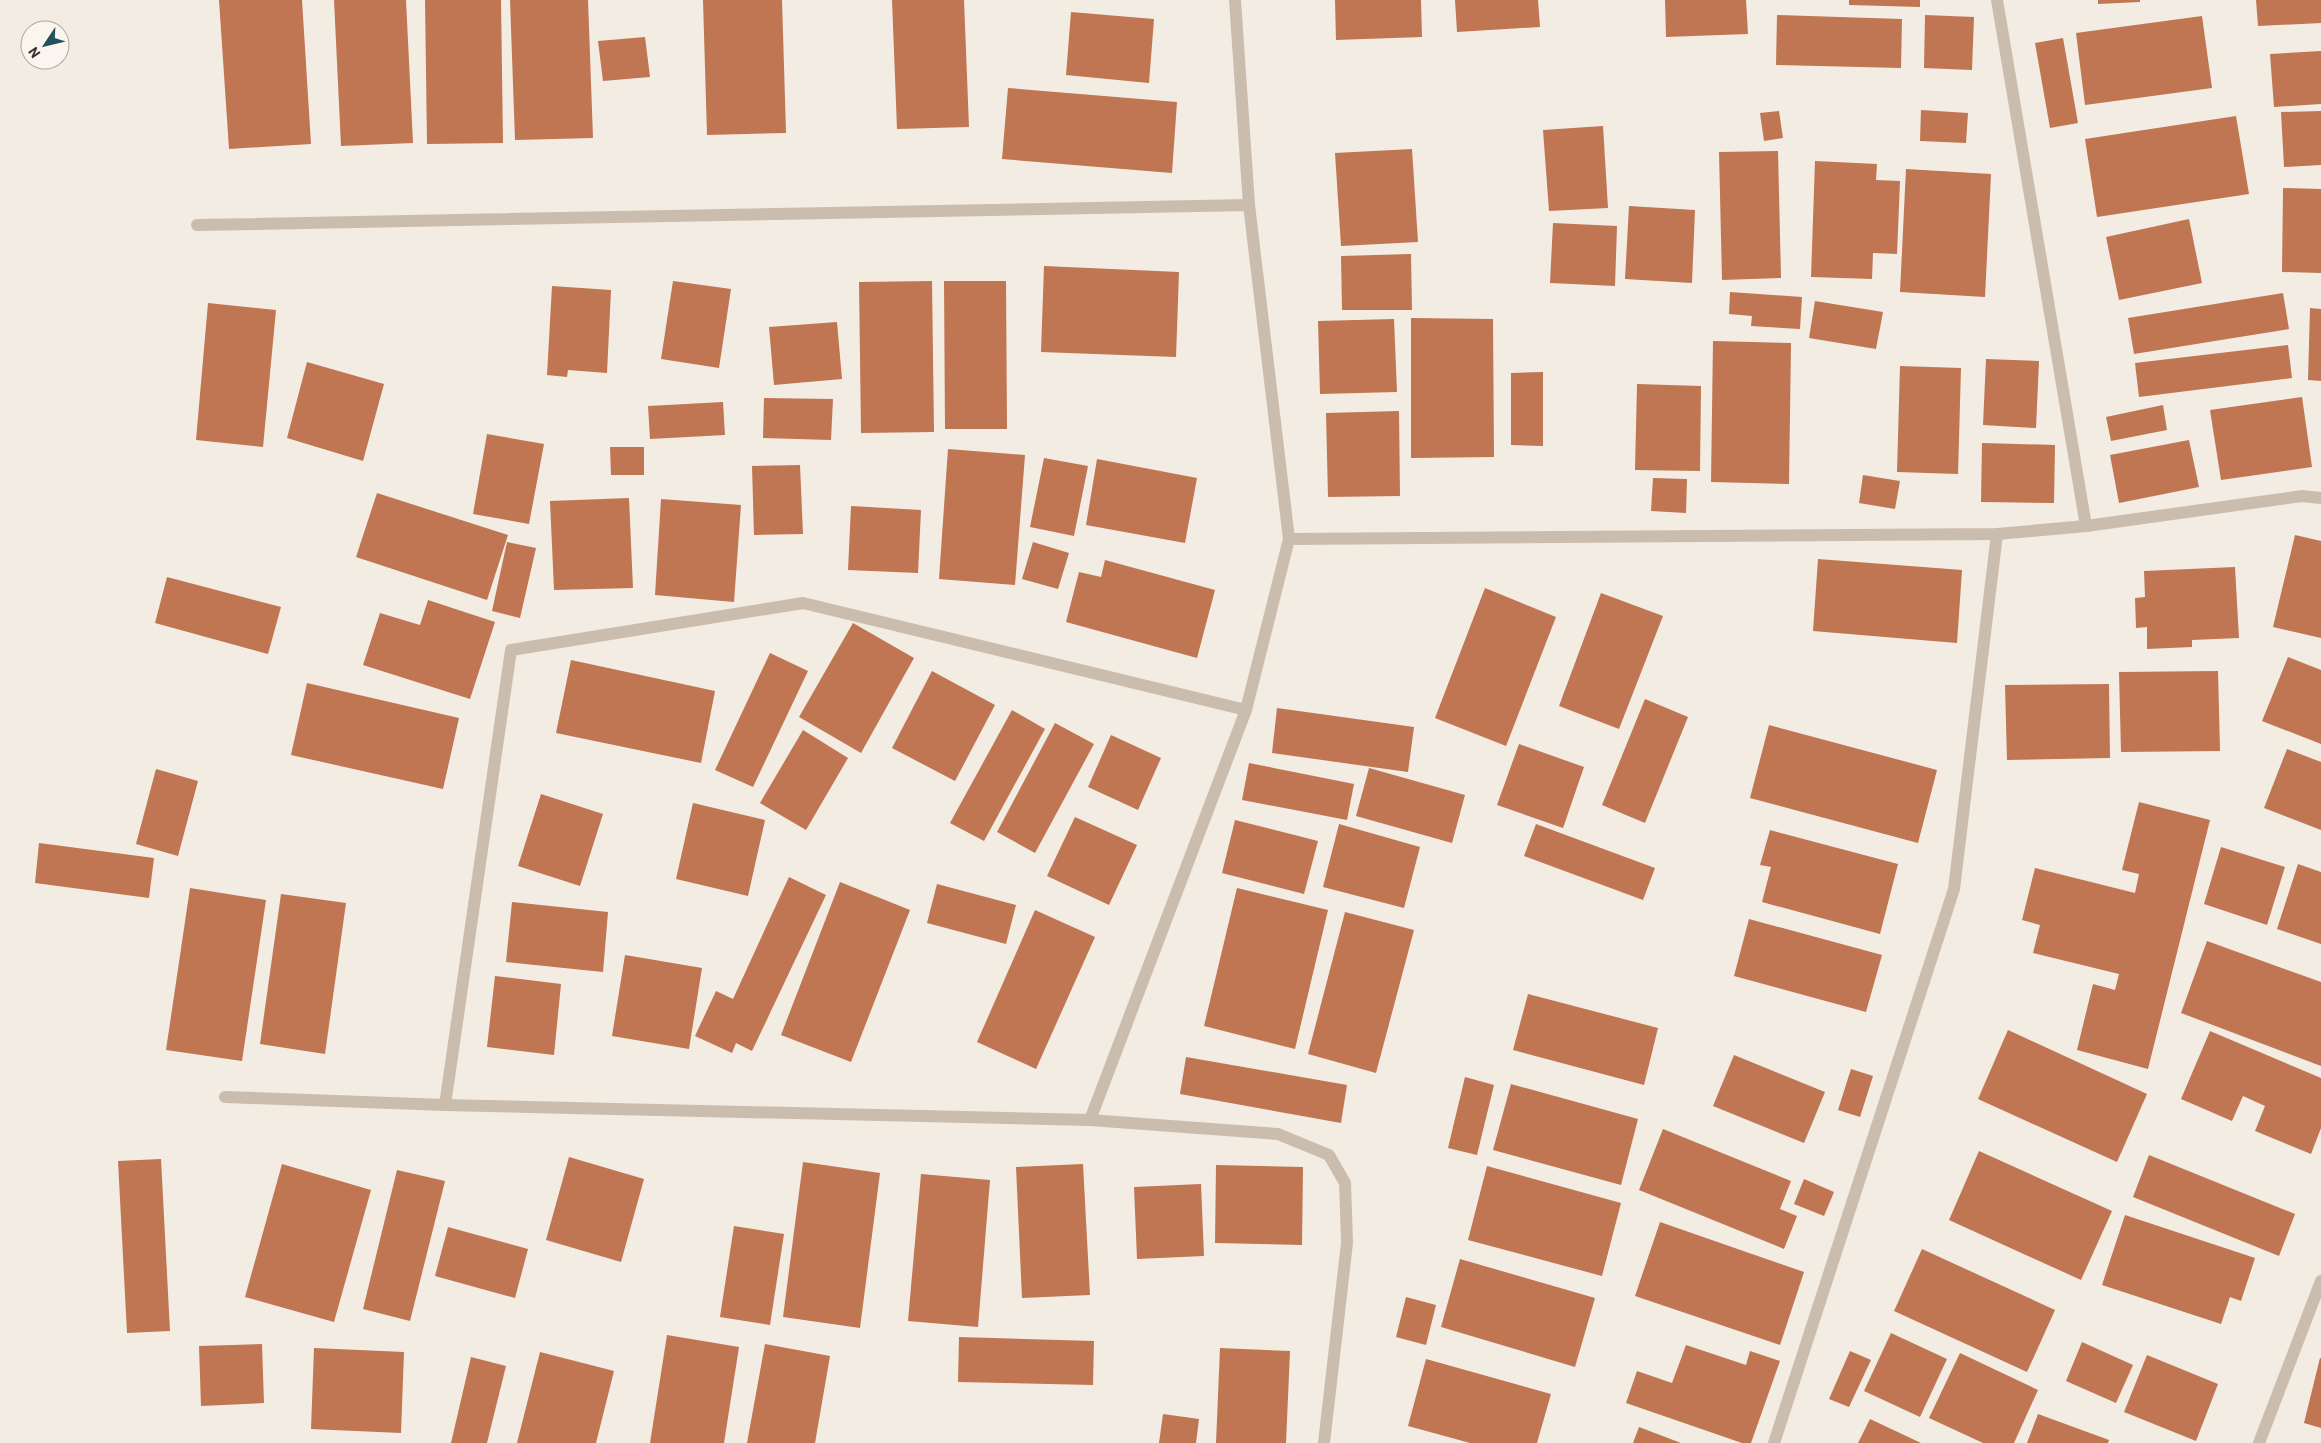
<svg xmlns="http://www.w3.org/2000/svg" width="2321" height="1443" viewBox="0 0 2321 1443" font-family="Barlow,sans-serif">
  <rect width="100%" height="100%" fill="#f3ece2"/>
  <g fill="#c07553">
    <polygon points="219,0 302,0 311,144 229,149"/>
    <polygon points="334,0 406,0 413,143 341,146"/>
    <polygon points="425,0 501,0 503,143 427,144"/>
    <polygon points="510,0 588,0 593,138 515,140"/>
    <polygon points="703,0 782,0 786,133 707,135"/>
    <polygon points="892,0 964,0 969,127 897,129"/>
    <polygon points="1335,0 1421,0 1422,37 1336,40"/>
    <polygon points="1455,0 1538,0 1540,27 1457,32"/>
    <polygon points="1665,0 1746,0 1748,34 1666,37"/>
    <polygon points="1849,0 1920,0 1920,7 1849,5"/>
    <polygon points="2098,0 2140,0 2140,2 2098,4"/>
    <polygon points="2256,0 2321,0 2321,23 2258,26"/>
    <polygon points="1071,12 1154,19 1149,83 1066,75"/>
    <polygon points="1777,15 1902,19 1901,68 1776,65"/>
    <polygon points="1925,15 1974,17 1972,70 1924,68"/>
    <polygon points="2202,16 2212,88 2085,105 2076,33"/>
    <polygon points="645,37 650,77 603,81 598,41"/>
    <polygon points="2063,38 2078,123 2050,128 2035,43"/>
    <polygon points="2321,51 2321,104 2274,107 2270,54"/>
    <polygon points="1008,88 1177,102 1172,173 1002,159"/>
    <polygon points="1921,110 1968,113 1966,143 1920,141"/>
    <polygon points="1779,111 1783,138 1764,141 1760,113"/>
    <polygon points="2321,111 2321,165 2284,167 2281,112"/>
    <polygon points="2236,116 2249,194 2097,217 2085,139"/>
    <polygon points="1603,126 1608,208 1549,211 1543,130"/>
    <polygon points="1412,149 1418,242 1341,246 1335,153"/>
    <polygon points="1778,151 1781,278 1722,280 1719,152"/>
    <polygon points="1815,161 1877,164 1876,180 1900,181 1897,254 1873,253 1872,279 1811,277"/>
    <polygon points="1906,169 1991,174 1985,297 1900,292"/>
    <polygon points="2283,188 2321,189 2321,273 2282,272"/>
    <polygon points="1629,206 1695,210 1692,283 1625,279"/>
    <polygon points="2189,219 2202,283 2119,300 2106,237"/>
    <polygon points="1553,223 1617,226 1615,286 1550,283"/>
    <polygon points="1411,254 1412,310 1342,310 1341,256"/>
    <polygon points="1044,266 1179,272 1176,357 1041,352"/>
    <polygon points="673,281 731,289 719,368 661,359"/>
    <polygon points="932,281 934,432 861,433 859,282"/>
    <polygon points="944,281 1006,281 1007,429 945,429"/>
    <polygon points="552,286 611,290 607,373 568,370 567,377 547,375"/>
    <polygon points="1730,292 1802,297 1800,329 1751,326 1752,316 1729,314"/>
    <polygon points="2283,293 2289,329 2134,354 2128,318"/>
    <polygon points="1815,301 1883,312 1876,349 1809,338"/>
    <polygon points="208,303 276,310 263,447 196,440"/>
    <polygon points="2310,308 2321,309 2321,381 2308,380"/>
    <polygon points="1411,318 1493,319 1494,457 1411,458"/>
    <polygon points="1394,319 1397,392 1320,394 1318,321"/>
    <polygon points="837,322 842,379 774,385 769,327"/>
    <polygon points="1713,341 1791,343 1789,484 1711,482"/>
    <polygon points="2288,345 2292,378 2139,397 2135,363"/>
    <polygon points="1986,359 2039,361 2036,428 1983,425"/>
    <polygon points="307,362 384,384 363,461 287,438"/>
    <polygon points="1900,366 1961,368 1958,474 1897,472"/>
    <polygon points="1543,372 1543,446 1511,445 1511,373"/>
    <polygon points="1637,384 1701,386 1700,471 1635,470"/>
    <polygon points="2302,397 2312,467 2221,480 2210,410"/>
    <polygon points="764,398 833,399 831,440 763,438"/>
    <polygon points="723,402 725,435 650,439 648,406"/>
    <polygon points="2163,405 2167,430 2111,441 2106,417"/>
    <polygon points="1399,411 1400,496 1328,497 1326,413"/>
    <polygon points="487,434 544,444 529,524 473,514"/>
    <polygon points="2189,440 2199,487 2119,503 2110,455"/>
    <polygon points="1982,443 2055,445 2054,503 1981,502"/>
    <polygon points="610,447 644,447 644,475 611,475"/>
    <polygon points="948,449 1025,455 1015,585 939,579"/>
    <polygon points="1044,458 1088,466 1074,536 1030,527"/>
    <polygon points="1097,459 1197,478 1185,543 1086,525"/>
    <polygon points="800,465 803,534 754,535 752,466"/>
    <polygon points="1863,475 1900,481 1895,509 1859,503"/>
    <polygon points="1653,478 1687,479 1686,513 1651,511"/>
    <polygon points="377,493 508,535 487,600 356,557"/>
    <polygon points="629,498 633,588 554,590 550,501"/>
    <polygon points="661,499 741,505 734,602 655,595"/>
    <polygon points="851,506 921,510 918,573 848,570"/>
    <polygon points="2295,535 2321,541 2321,638 2273,627"/>
    <polygon points="507,542 536,548 520,618 492,611"/>
    <polygon points="1033,542 1069,553 1058,589 1022,579"/>
    <polygon points="1818,559 1962,570 1957,643 1813,631"/>
    <polygon points="1105,560 1215,590 1197,658 1066,622 1079,572 1101,577"/>
    <polygon points="2235,567 2239,638 2192,640 2192,647 2147,649 2147,627 2136,628 2135,598 2145,597 2144,571"/>
    <polygon points="167,577 281,607 268,654 155,623"/>
    <polygon points="1485,588 1556,617 1506,746 1435,718"/>
    <polygon points="1601,593 1663,616 1619,729 1559,706"/>
    <polygon points="428,600 495,622 470,699 363,665 380,613 420,625"/>
    <polygon points="853,623 914,658 861,753 799,717"/>
    <polygon points="770,653 808,671 753,787 715,770"/>
    <polygon points="2288,657 2321,670 2321,744 2262,721"/>
    <polygon points="571,660 715,691 701,763 556,733"/>
    <polygon points="932,671 995,705 955,781 892,748"/>
    <polygon points="2218,671 2220,751 2121,752 2119,672"/>
    <polygon points="307,683 459,718 443,789 291,755"/>
    <polygon points="2109,684 2110,758 2007,760 2005,685"/>
    <polygon points="1645,699 1688,717 1645,823 1602,805"/>
    <polygon points="1277,708 1414,727 1408,772 1272,753"/>
    <polygon points="1012,710 1045,729 984,841 950,823"/>
    <polygon points="1055,723 1094,744 1035,853 997,832"/>
    <polygon points="1769,725 1937,770 1918,843 1750,798"/>
    <polygon points="803,730 848,758 806,830 760,803"/>
    <polygon points="1111,735 1161,758 1138,810 1088,787"/>
    <polygon points="1519,744 1584,767 1563,828 1497,805"/>
    <polygon points="2287,749 2321,762 2321,830 2264,808"/>
    <polygon points="1249,763 1354,784 1347,820 1242,800"/>
    <polygon points="1369,768 1465,795 1452,843 1356,816"/>
    <polygon points="156,769 198,781 178,856 136,844"/>
    <polygon points="541,794 603,814 580,886 518,866"/>
    <polygon points="2139,802 2210,820 2148,1069 2077,1050 2093,984 2115,990 2119,974 2033,953 2040,925 2022,920 2035,868 2135,893 2139,874 2122,870"/>
    <polygon points="693,803 765,820 748,896 676,879"/>
    <polygon points="1075,817 1137,845 1109,905 1047,876"/>
    <polygon points="1235,820 1318,841 1304,894 1222,873"/>
    <polygon points="1339,824 1420,847 1404,908 1323,887"/>
    <polygon points="1536,824 1655,868 1643,900 1524,856"/>
    <polygon points="1770,830 1898,864 1880,934 1762,902 1771,867 1760,865"/>
    <polygon points="39,843 154,858 149,898 35,883"/>
    <polygon points="2221,847 2285,867 2267,925 2204,904"/>
    <polygon points="2298,864 2321,872 2321,944 2277,929"/>
    <polygon points="789,877 826,895 752,1051 736,1043 732,1053 695,1036 716,991 733,999"/>
    <polygon points="840,882 910,910 851,1062 781,1035"/>
    <polygon points="937,884 1016,905 1006,944 927,923"/>
    <polygon points="190,888 266,900 242,1061 166,1050"/>
    <polygon points="1237,888 1328,910 1295,1049 1204,1026"/>
    <polygon points="281,894 346,903 325,1054 260,1044"/>
    <polygon points="512,902 608,912 603,972 506,962"/>
    <polygon points="1035,910 1095,937 1036,1069 977,1042"/>
    <polygon points="1345,912 1414,930 1376,1073 1308,1054"/>
    <polygon points="1749,919 1882,955 1866,1012 1734,976"/>
    <polygon points="2207,941 2321,982 2321,1066 2181,1013"/>
    <polygon points="625,955 702,968 689,1049 612,1036"/>
    <polygon points="495,976 561,984 554,1055 487,1047"/>
    <polygon points="1528,994 1658,1028 1644,1085 1513,1050"/>
    <polygon points="2008,1030 2147,1094 2117,1162 1978,1099"/>
    <polygon points="2210,1031 2321,1078 2321,1128 2311,1154 2255,1131 2265,1106 2243,1096 2232,1121 2181,1099"/>
    <polygon points="1734,1055 1825,1092 1804,1143 1713,1106"/>
    <polygon points="1186,1057 1347,1085 1341,1123 1180,1094"/>
    <polygon points="1851,1069 1873,1076 1860,1117 1838,1110"/>
    <polygon points="1465,1077 1494,1085 1477,1155 1448,1148"/>
    <polygon points="1511,1084 1638,1119 1621,1185 1493,1150"/>
    <polygon points="1663,1129 1791,1181 1780,1209 1797,1216 1784,1249 1639,1190"/>
    <polygon points="1979,1151 2112,1211 2081,1280 1949,1220"/>
    <polygon points="2149,1155 2295,1214 2279,1256 2133,1197"/>
    <polygon points="569,1157 644,1179 621,1262 546,1240"/>
    <polygon points="161,1159 170,1331 127,1333 118,1161"/>
    <polygon points="803,1162 880,1173 860,1328 783,1317"/>
    <polygon points="282,1164 371,1190 334,1322 245,1297"/>
    <polygon points="1083,1164 1090,1295 1022,1298 1016,1167"/>
    <polygon points="1216,1165 1303,1167 1302,1245 1215,1243"/>
    <polygon points="1487,1166 1621,1203 1602,1276 1468,1240"/>
    <polygon points="397,1170 445,1181 410,1321 363,1309"/>
    <polygon points="921,1174 990,1180 978,1327 908,1321"/>
    <polygon points="1804,1179 1834,1192 1824,1216 1794,1204"/>
    <polygon points="1201,1184 1204,1256 1137,1259 1134,1187"/>
    <polygon points="2125,1215 2255,1258 2241,1301 2230,1297 2221,1324 2102,1285"/>
    <polygon points="1660,1222 1804,1272 1780,1345 1635,1296"/>
    <polygon points="734,1226 784,1234 770,1325 720,1317"/>
    <polygon points="448,1227 528,1249 515,1298 435,1276"/>
    <polygon points="1922,1249 2055,1310 2027,1372 1894,1311"/>
    <polygon points="1460,1259 1595,1298 1575,1367 1441,1327"/>
    <polygon points="1406,1297 1436,1305 1426,1345 1396,1337"/>
    <polygon points="1891,1333 1947,1359 1920,1417 1864,1391"/>
    <polygon points="667,1335 739,1347 724,1443 650,1443"/>
    <polygon points="959,1337 1094,1341 1093,1385 958,1382"/>
    <polygon points="2082,1342 2133,1365 2116,1403 2066,1381"/>
    <polygon points="262,1344 264,1403 201,1406 199,1346"/>
    <polygon points="765,1344 830,1356 815,1443 747,1443"/>
    <polygon points="1686,1345 1746,1365 1750,1351 1780,1361 1751,1443 1742,1443 1626,1403 1637,1371 1672,1383"/>
    <polygon points="314,1348 404,1352 401,1433 311,1429"/>
    <polygon points="1220,1348 1290,1351 1286,1443 1216,1443"/>
    <polygon points="1850,1351 1871,1360 1849,1407 1829,1399"/>
    <polygon points="540,1352 614,1371 596,1443 517,1443"/>
    <polygon points="1960,1353 2038,1390 2014,1443 1983,1443 1929,1418"/>
    <polygon points="2147,1355 2218,1384 2196,1441 2124,1412"/>
    <polygon points="471,1357 506,1366 487,1443 451,1443"/>
    <polygon points="2320,1358 2321,1358 2321,1428 2304,1423"/>
    <polygon points="1426,1359 1551,1394 1537,1443 1470,1443 1408,1426"/>
    <polygon points="1163,1414 1199,1419 1196,1443 1159,1443"/>
    <polygon points="2038,1414 2109,1440 2108,1443 2027,1443"/>
    <polygon points="1870,1419 1921,1443 1858,1443"/>
    <polygon points="1639,1427 1681,1443 1633,1443"/>
  </g>
  <g fill="none" stroke-linecap="round" stroke-linejoin="round">
    <g stroke="#cbbdae" stroke-width="12">
      <polyline points="1235,0 1249,205"/>
      <polyline points="1997,0 2086,526"/>
      <polyline points="197,225 1249,205 1289,539 1246,710 1090,1120"/>
      <polyline points="1289,539 1997,534 2086,526 2302,496 2321,498"/>
      <polyline points="225,1097 445,1105 1090,1120 1278,1134 1329,1155 1345,1183 1347,1243 1324,1443"/>
      <polyline points="445,1105 511,650 803,603 1246,710"/>
      <polyline points="1774,1443 1954,889 1997,534"/>
      <polyline points="2259,1443 2321,1281"/>
    </g>
  </g>
  <g transform="translate(45 45) rotate(235)"><circle r="24" fill="#faf6ef" stroke="#ada7a1"/>
  <path d="M0-4L9 19L0 12L-9 19Z" fill="#23525a"/>
  <text y="-8" font-size="14" font-weight="bold" text-anchor="middle" fill="#3a312c">N</text>
  </g>
</svg>
